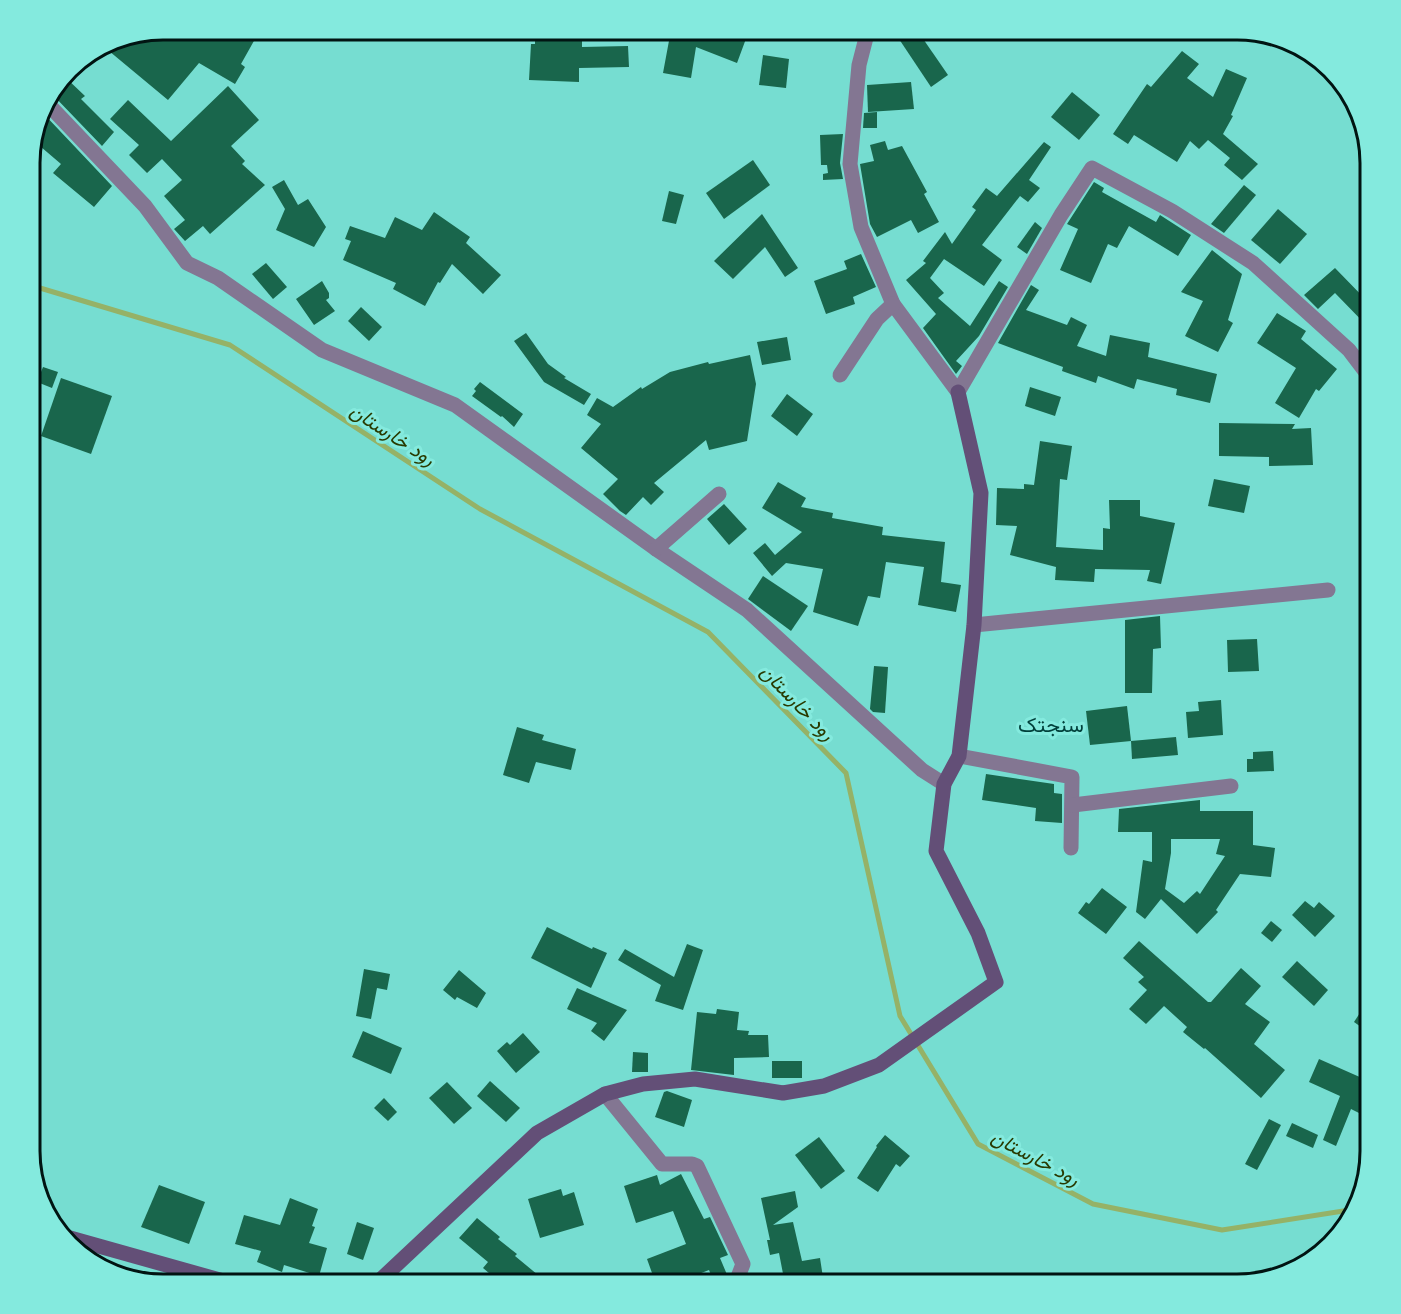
<svg xmlns="http://www.w3.org/2000/svg" width="1401" height="1314" viewBox="0 0 1401 1314" font-family="Quicksand,Vazirmatn,sans-serif">
  <rect width="100%" height="100%" fill="#76ddd1"/>
  <g fill="none" stroke-linecap="round" stroke-linejoin="round">
    <polyline stroke="#95b267" stroke-width="5" points="30,285 230,345 480,509 708,632 846,773 900,1016 978,1144 1093,1204 1222,1230 1356,1209"/>
  </g>
  <g fill="#19664c" fill-rule="evenodd">
    <polygon points="164,30 260,30 241,64 245,67 235,84 199,63 168,100 103,46 116,40 124,46 131,36"/>
    <polygon points="535,30 582,30 582,47 628,46 629,67 579,68 579,82 529,80 531,44 535,44"/>
    <polygon points="671,30 730,30 747,36 737,63 696,47 691,78 663,73"/>
    <polygon points="893,30 917,30 948,75 931,87"/>
    <polygon points="1182,51 1199,64 1187,78 1213,97 1226,69 1247,78 1231,115 1233,116 1223,134 1258,164 1242,180 1224,165 1230,158 1208,140 1199,149 1190,141 1177,162 1134,135 1128,144 1113,134 1147,84 1151,87"/>
    <polygon points="763,55 789,59 786,88 759,85"/>
    <polygon points="65,77 85,96 81,99 114,132 102,146 52,94"/>
    <polygon points="911,82 914,109 868,112 867,85"/>
    <polygon points="228,86 259,120 231,146 245,161 242,164 265,185 210,234 203,226 185,241 174,229 185,220 164,196 182,180 162,159 147,173 129,155 139,145 110,119 128,100 171,141"/>
    <polygon points="1072,92 1100,115 1079,140 1051,117"/>
    <polygon points="42,112 112,186 94,207 53,173 61,164 34,141"/>
    <polygon points="877,112 877,128 863,128 864,113"/>
    <polygon points="843,134 840,163 843,179 823,180 823,174 828,173 827,165 821,165 820,135"/>
    <polygon points="885,141 888,150 902,146 927,192 924,194 939,222 918,233 911,220 877,237 870,224 860,164 874,161 870,145"/>
    <polygon points="1044,142 1051,147 1029,180 1040,188 1028,202 1020,196 982,245 1002,260 984,286 944,259 930,278 944,293 938,298 970,326 999,281 1008,287 979,336 956,361 962,366 956,374 923,328 936,314 906,280 926,263 923,261 945,232 952,244 976,210 972,207 986,188 997,196"/>
    <polygon points="753,160 770,185 724,219 706,193"/>
    <polygon points="284,180 298,205 308,199 326,227 314,247 276,230 285,209 272,187"/>
    <polygon points="1094,182 1104,188 1102,192 1156,222 1160,215 1191,235 1178,256 1129,226 1117,248 1108,244 1091,283 1060,270 1078,229 1067,224"/>
    <polygon points="1244,185 1256,195 1224,233 1211,224"/>
    <polygon points="669,191 684,195 676,224 662,221"/>
    <polygon points="1278,209 1307,234 1280,264 1251,240"/>
    <polygon points="434,212 470,237 466,243 501,275 483,294 452,264 440,283 438,282 425,306 393,289 396,283 343,260 351,241 345,239 350,226 385,238 395,217 422,230"/>
    <polygon points="762,214 798,268 785,277 765,247 733,279 714,261"/>
    <polygon points="1035,222 1042,228 1027,254 1017,247"/>
    <polygon points="1212,250 1242,274 1228,320 1233,323 1218,352 1185,336 1203,301 1181,292"/>
    <polygon points="861,254 876,287 853,297 855,304 826,314 814,281 847,269 844,261"/>
    <polygon points="266,263 287,287 273,299 252,274"/>
    <polygon points="1335,268 1371,305 1371,330 1335,293 1318,309 1304,295"/>
    <polygon points="322,281 329,293 329,298 326,300 335,311 314,325 296,299"/>
    <polygon points="1031,285 1039,290 1026,310 1067,325 1071,317 1087,325 1077,346 1106,356 1110,335 1150,343 1148,357 1217,374 1210,403 1176,395 1177,389 1137,379 1134,389 1098,376 1096,383 1062,371 1063,367 998,343"/>
    <polygon points="361,307 382,327 369,341 348,321"/>
    <polygon points="1277,313 1306,331 1301,339 1337,369 1319,391 1316,389 1299,418 1275,403 1296,368 1257,343"/>
    <polygon points="526,333 548,364 566,377 564,378 591,394 584,405 544,382 514,341"/>
    <polygon points="787,337 791,360 762,365 757,342"/>
    <polygon points="750,355 756,384 747,441 709,450 706,440 654,483 664,492 651,505 643,497 626,515 620,511 603,494 618,479 581,448 601,424 587,415 597,398 613,407 641,387 642,389 670,372 708,362 709,364"/>
    <polygon points="43,367 58,372 52,388 37,382"/>
    <polygon points="61,378 112,396 91,454 41,436"/>
    <polygon points="480,382 523,414 514,427 502,416 501,417 472,396 476,391 474,389"/>
    <polygon points="1030,387 1061,397 1055,416 1025,406"/>
    <polygon points="787,394 813,414 797,436 771,416"/>
    <polygon points="1219,423 1295,424 1292,429 1311,428 1313,465 1269,466 1269,457 1219,456"/>
    <polygon points="1040,441 1072,446 1067,480 1060,479 1056,547 1103,550 1103,528 1110,529 1109,500 1140,500 1140,516 1175,523 1161,584 1147,581 1150,570 1095,569 1094,582 1055,580 1056,567 1010,555 1017,526 996,525 997,488 1024,489 1024,484 1034,485"/>
    <polygon points="1214,479 1250,486 1244,513 1208,506"/>
    <polygon points="778,482 806,498 801,507 833,513 832,518 883,527 882,535 945,542 941,582 961,585 956,612 918,605 924,567 886,562 880,598 868,596 858,626 813,612 823,569 786,563 772,576 753,553 765,543 775,555 802,532 762,508"/>
    <polygon points="724,504 747,529 729,545 707,519"/>
    <polygon points="763,576 808,606 791,631 748,599"/>
    <polygon points="1160,616 1161,648 1153,649 1152,693 1125,693 1125,620"/>
    <polygon points="1257,639 1259,671 1228,672 1227,640"/>
    <polygon points="874,666 888,667 885,713 873,712 870,709"/>
    <polygon points="1221,700 1223,735 1188,738 1186,712 1199,711 1198,702"/>
    <polygon points="1127,706 1131,741 1090,745 1086,711"/>
    <polygon points="517,727 544,735 542,740 576,749 571,770 536,762 529,783 503,775"/>
    <polygon points="1176,737 1178,755 1132,759 1131,741"/>
    <polygon points="1273,751 1274,771 1247,772 1247,759 1253,759 1253,752"/>
    <polygon points="986,774 1054,784 1054,793 1062,794 1062,823 1035,821 1036,808 982,800"/>
    <path d="M1200 800V811H1253V845L1275 848 1271 877 1240 874 1216 910 1218 912 1197 934 1161 899 1145 919 1136 912 1143 860 1152 862V832H1118L1119 809ZM1171 839H1220L1216 854 1225 856 1200 894 1197 891 1184 903 1165 889 1171 853Z"/>
    <polygon points="1102,888 1127,907 1106,934 1078,913 1086,902 1089,904"/>
    <polygon points="1305,901 1314,908 1319,902 1335,916 1315,937 1292,915"/>
    <polygon points="1271,921 1282,930 1272,942 1261,933"/>
    <polygon points="547,927 592,949 593,947 607,953 591,988 531,958"/>
    <polygon points="1139,941 1208,1002 1211,1002 1241,968 1261,986 1245,1004 1270,1022 1254,1044 1285,1070 1261,1098 1205,1048 1204,1049 1183,1032 1187,1027 1164,1006 1146,1024 1129,1009 1147,990 1138,982 1144,977 1123,958"/>
    <polygon points="687,944 703,950 683,1010 655,1001 661,985 618,960 625,949 674,977"/>
    <polygon points="1297,961 1328,990 1314,1006 1282,977"/>
    <polygon points="364,969 390,974 387,990 377,988 371,1019 356,1016"/>
    <polygon points="459,970 486,993 477,1008 457,997 455,1000 443,990"/>
    <polygon points="577,988 627,1010 604,1041 591,1031 597,1023 567,1009"/>
    <polygon points="1371,996 1371,1034 1354,1022"/>
    <polygon points="717,1009 739,1012 737,1030 749,1031 748,1035 768,1035 769,1057 734,1058 734,1075 691,1070 697,1012 716,1014"/>
    <polygon points="363,1031 402,1048 391,1074 352,1057"/>
    <polygon points="523,1033 540,1052 516,1073 497,1051 507,1042 510,1045"/>
    <polygon points="633,1052 648,1053 648,1072 632,1072"/>
    <polygon points="1319,1059 1371,1082 1371,1093 1361,1114 1351,1109 1336,1146 1323,1140 1340,1096 1309,1082"/>
    <rect x="772" y="1061" width="30" height="17"/>
    <polygon points="490,1081 520,1108 506,1122 477,1096"/>
    <polygon points="447,1082 472,1108 454,1124 429,1098"/>
    <polygon points="667,1091 692,1100 684,1127 655,1117 664,1092"/>
    <polygon points="384,1098 397,1112 388,1121 374,1108"/>
    <polygon points="1269,1119 1281,1125 1257,1170 1245,1164"/>
    <polygon points="1292,1123 1318,1135 1313,1148 1286,1136"/>
    <polygon points="885,1135 910,1156 900,1167 896,1164 878,1192 857,1178 877,1147 876,1146"/>
    <polygon points="819,1137 845,1171 821,1189 795,1155"/>
    <polygon points="681,1174 704,1219 710,1217 728,1255 720,1258 728,1277 714,1282 709,1270 673,1284 656,1284 647,1259 686,1244 673,1211 636,1223 624,1186 657,1175 660,1185"/>
    <polygon points="159,1185 205,1202 189,1244 141,1227"/>
    <polygon points="561,1189 563,1196 574,1192 584,1225 540,1238 528,1199"/>
    <polygon points="795,1191 798,1207 773,1225 793,1222 802,1261 820,1258 824,1284 785,1284 779,1253 770,1255 767,1240 770,1240 761,1198"/>
    <polygon points="290,1198 318,1209 312,1226 315,1227 309,1243 327,1248 319,1276 284,1265 282,1272 257,1262 261,1251 235,1244 244,1215 280,1225"/>
    <polygon points="477,1218 500,1237 498,1239 517,1254 515,1256 538,1275 531,1284 502,1284 483,1268 488,1262 459,1238"/>
    <polygon points="357,1222 374,1228 363,1260 347,1254"/>
  </g>
  <g fill="none" stroke-linecap="round" stroke-linejoin="round">
    <g stroke="#837692" stroke-width="15">
      <polyline points="868,30 859,65 850,164 861,227 893,304 958,392 1061,215 1092,168 1172,211 1253,263 1349,350 1371,379"/>
      <polyline points="46,102 145,206 187,263 218,278 322,350 455,405 656,549 747,610 922,770 944,784"/>
      <polyline points="840,375 877,319 893,304"/>
      <polyline points="656,549 719,494"/>
      <polyline points="974,625 1328,590"/>
      <polyline points="959,756 1072,777 1071,848"/>
      <polyline points="1073,805 1231,786"/>
      <polyline points="605,1094 662,1164 692,1164 697,1166 743,1264 738,1277 741,1284"/>
    </g>
    <g stroke="#634f77" stroke-width="15">
      <polyline points="63,1236 234,1284"/>
      <polyline points="376,1284 537,1133 605,1094 643,1084 695,1079 783,1093 824,1086 879,1065 996,982 978,933 936,851 944,784 959,756 974,625 981,493 958,392"/>
    </g>
  </g>
  <g text-anchor="middle" dominant-baseline="central" stroke-width="6" stroke-linejoin="round" paint-order="stroke">
    <g font-size="20" font-style="italic" fill="#283a01" stroke="#84eade">
      <text transform="translate(393 434) rotate(33)">رود خارستان</text>
      <text transform="translate(798 702) rotate(46)">رود خارستان</text>
      <text transform="translate(1036 1157) rotate(28)">رود خارستان</text>
    </g>
    <g font-size="21" fill="#003f3a" stroke="#84eade">
      <text x="1051" y="724">سنجتک</text>
    </g>
  </g>
  <path d="M0 0H1401V1314H0ZM163 40H1237A123 123 0 0 1 1360 163V1151A123 123 0 0 1 1237 1274H163A123 123 0 0 1 40 1151V163A123 123 0 0 1 163 40Z" fill="#84eade" fill-rule="evenodd"/>
  <path fill="none" stroke="#011412" stroke-width="3" d="M163 40H1237A123 123 0 0 1 1360 163V1151A123 123 0 0 1 1237 1274H163A123 123 0 0 1 40 1151V163A123 123 0 0 1 163 40Z"/>
</svg>
